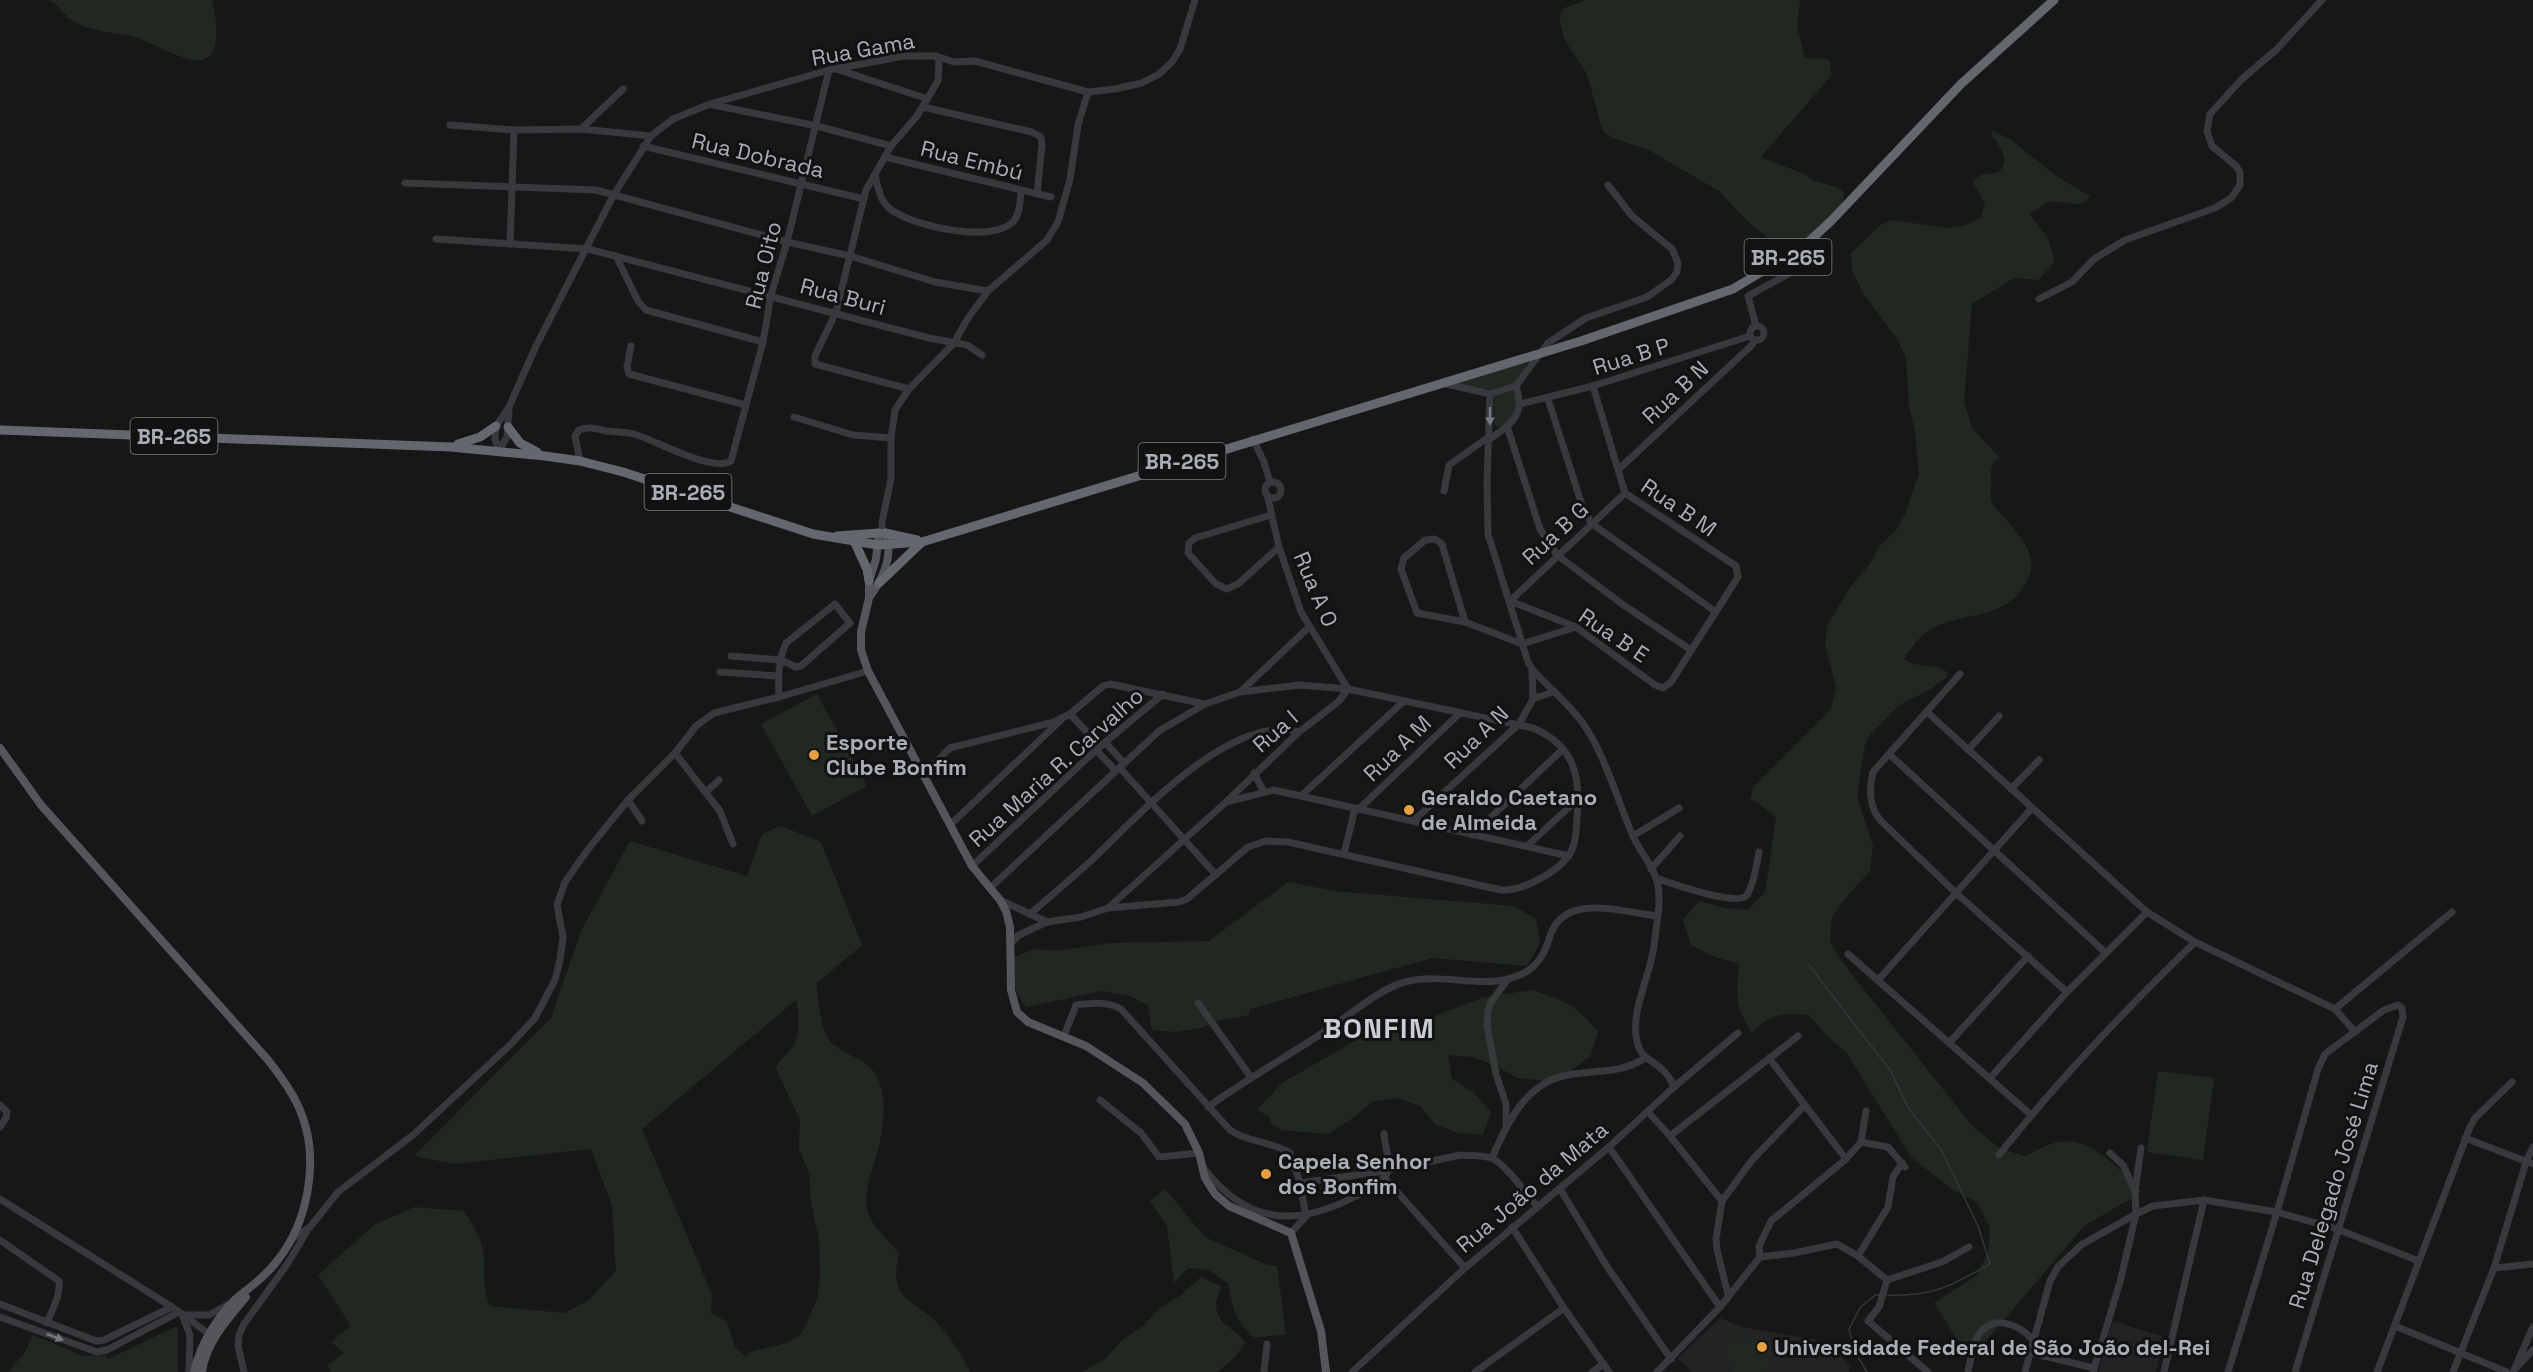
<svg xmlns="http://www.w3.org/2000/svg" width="2533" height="1372" viewBox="0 0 2533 1372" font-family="'Space Grotesk',sans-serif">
  <rect width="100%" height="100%" fill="#171718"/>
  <g fill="#232325">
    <polygon points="1720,1318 1741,1327 1830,1342 1850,1367 1849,1372 1692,1372 1678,1358"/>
    <polygon points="2113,1321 2164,1337 2156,1372 2098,1372"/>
  </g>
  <g fill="#212821" fill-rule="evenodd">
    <path d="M50 0H212C217 23 226 71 185 58 169 53 154 44 138 38 116 31 89 33 70 19 63 13 58 5 50 0Z"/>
    <path d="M1584 0H1800L1797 26 1805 59 1821 58 1830 60 1831 76 1761 157 1804 174 1814 181 1840 188 1845 193C1839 220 1806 237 1785 252H1781L1773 242 1744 218 1719 191 1647 149 1615 139 1605 133 1601 125 1587 74 1564 39 1560 21 1561 11C1567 4 1577 6 1584 0Z"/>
    <path d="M1993 131 2010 139 2055 175 2091 197 2080 204 2050 201 2029 214 2047 236 2055 261 2039 280 2014 278 1972 304 1964 402 1972 428 2000 458C1991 463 1991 468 1991 477 1992 484 1990 493 1991 500 1993 506 1998 511 2002 515 2017 532 2040 555 2028 579 2003 631 1945 603 1914 645 1910 650 1905 653 1905 660 1918 669 1937 662 1948 673L1945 678 1931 689 1898 706 1871 734 1865 744 1857 797 1873 846 1870 871 1849 894 1832 917 1830 942 1843 963 1973 1127 2001 1149 2025 1156C2034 1152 2042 1147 2051 1144 2089 1132 2117 1168 2142 1192L2084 1226 1985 1342 1960 1344 1934 1303 1976 1276 1988 1253 1990 1228 1977 1202 1953 1190 1911 1157 1846 1052 1827 1036 1809 1015C1785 1013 1769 1013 1752 1033 1735 1007 1736 994 1739 964L1715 957 1691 945 1683 920 1699 901 1724 908 1748 910 1765 892 1776 818 1757 802 1750 800 1753 787 1831 709 1836 687 1825 645 1827 626 1849 589 1869 565 1880 546 1898 528 1905 514 1919 474 1915 432 1909 406 1906 357 1897 339 1863 293 1852 270 1851 253 1882 224 1892 220 1947 228 1966 225 1981 217 1985 204 1974 184V180L1981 175 1999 172C2011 159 1999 146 1991 134Z"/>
    <polygon points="1529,362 1514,384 1490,390 1456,383"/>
    <path d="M1514 391C1517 406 1515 423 1497 427L1494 423V396Z"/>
    <polygon points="817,694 867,786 812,816 761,724"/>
    <path d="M781 826 821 842 862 945 816 984C819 1000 819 1023 828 1038 841 1060 875 1053 882 1091 885 1108 883 1128 879 1146 875 1165 861 1193 868 1213 873 1227 889 1241 899 1253 888 1301 911 1296 938 1324 951 1338 962 1355 970 1372H331L327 1365 344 1353 331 1342 351 1326 318 1275 374 1225 414 1207 464 1211C473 1225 484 1242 484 1259 485 1281 482 1284 490 1306L564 1313 588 1301 616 1271 612 1206 591 1149 454 1164 414 1156 551 1018 581 931 630 841 747 876 762 834ZM796 1000C800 1014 801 1037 791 1049 785 1056 779 1060 776 1069L800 1120 799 1148 809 1173 811 1201 819 1241 820 1278 817 1299 802 1333 787 1343 750 1352 746 1357 735 1347 727 1322 711 1313 712 1295 642 1129Z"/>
    <polygon points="1288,882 1334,891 1514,906 1536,919 1540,943 1527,966 1432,958 1250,1009 1249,1015 1225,1019 1200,1028 1176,1032 1152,1030 1148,1006 1131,996 1102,991 1026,1007 1017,994 1008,960 1034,949 1058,951 1110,943 1209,941"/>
    <path d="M1531 990C1564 1000 1576 1005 1598 1032L1591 1055 1571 1071 1547 1081 1517 1078 1495 1065 1472 1057 1448 1055 1452 1079 1474 1093 1491 1112 1483 1135 1459 1133 1436 1125 1420 1106 1397 1098 1372 1102 1353 1118 1328 1134 1281 1130 1270 1123V1117L1257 1110 1282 1083 1358 1039H1374L1482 998Z"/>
    <polygon points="2158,1071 2214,1078 2203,1160 2147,1152"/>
    <path d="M1165 1189 1205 1237 1265 1264 1277 1266 1286 1334 1255 1338C1234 1320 1233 1309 1228 1283L1208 1270 1188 1268 1174 1283 1167 1226 1150 1201Z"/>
    <path d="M1201 1277 1220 1286C1221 1293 1216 1298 1216 1305 1217 1327 1237 1328 1245 1343L1233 1359 1217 1372H1083L1106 1358 1122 1340 1143 1326 1160 1308 1181 1295Z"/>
    <polygon points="177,1326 178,1372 8,1372 25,1352 33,1335 83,1356 105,1355 108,1359"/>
    <polygon points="1738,1337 1771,1343 1770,1369 1767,1369 1766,1372 1731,1372 1730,1361 1725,1359 1727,1343 1734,1344 1735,1338"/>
  </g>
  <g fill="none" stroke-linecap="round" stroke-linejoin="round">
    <g stroke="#30393d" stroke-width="1.5">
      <path d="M1808 964 1890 1070 1909 1109 1942 1151 1978 1226 1990 1264C1953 1285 1932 1297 1887 1295"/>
      <polyline points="1867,1372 1855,1352 1849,1329 1860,1308 1875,1295 1879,1295"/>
    </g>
    <g stroke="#38393d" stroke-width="7">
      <polyline points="836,69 928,99"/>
      <polyline points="713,105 817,126 891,146"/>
      <polyline points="923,107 1032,132 1041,137 1042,145 1037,194"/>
      <polyline points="450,125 514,130 581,129 651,136"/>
      <polyline points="581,129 623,89"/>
      <polyline points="643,146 864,199"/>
      <polyline points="885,157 1051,197"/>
      <path d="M875 175C878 188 880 203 893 211 917 227 990 243 1013 222 1020 214 1020 201 1021 191"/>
      <polyline points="405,183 596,190 787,242 850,256 935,282 988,291"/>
      <polyline points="436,239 588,249 929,338 967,345 982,355"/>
      <polyline points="510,244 514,130"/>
      <polyline points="616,256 638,301 646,310 763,342"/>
      <polyline points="2039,299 2072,282 2094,259 2125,240 2215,208 2231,198 2240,185 2240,172 2236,166 2212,146 2207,131 2210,114 2241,80 2277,49 2322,0"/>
      <circle cx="1757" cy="333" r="7"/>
      <polyline points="1756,326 1748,296 1788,274 1804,246"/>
      <polyline points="631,346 627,367 629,374 746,405"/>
      <polyline points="1443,383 1490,394 1516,386 1548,343 1586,318 1647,297 1671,280 1677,272 1678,263 1672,249 1632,216 1608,185"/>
      <polyline points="909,389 815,364 815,356 836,312 866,190 891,146 917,116 938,81 939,60 936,56"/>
      <path d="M1490 394 1487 481 1488 534 1528 662 1532 669C1548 687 1568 703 1582 722 1603 750 1618 801 1632 834 1638 849 1651 863 1656 878 1663 897 1656 926 1654 946 1650 978 1627 1016 1639 1048 1645 1063 1664 1062 1674 1087"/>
      <polyline points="1548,399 1582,505 1591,523 1716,612"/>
      <polyline points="1520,404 1593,386 1750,336"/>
      <polyline points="794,417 853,435 891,438"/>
      <polyline points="1507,426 1540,529 1557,555 1622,604 1691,650"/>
      <polyline points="1253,439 1264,462 1270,482"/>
      <path d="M1490 439C1513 422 1525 416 1516 386"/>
      <polyline points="499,451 495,439 496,426 509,407 536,346 613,196 651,136 673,119 710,104 829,70 904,56 936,56 954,62 975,61 1088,92 1115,89 1142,83 1159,74 1172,62 1180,49 1195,0"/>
      <polyline points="499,451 507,437 509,410"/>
      <path d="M580 461 575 436 579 430C588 426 597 429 606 431 616 432 625 432 634 434 655 440 713 473 731 461L763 342 771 295 787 242 829 70"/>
      <polyline points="1619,469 1752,345 1755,340"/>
      <circle cx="1273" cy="490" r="8"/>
      <polyline points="1444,491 1449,465 1490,436"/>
      <polyline points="1271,515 1195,538 1189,543 1188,553 1216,584 1227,589 1238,584 1279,547"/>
      <polyline points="882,533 882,522 891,479 891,438 895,410 909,389 954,343 968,318 988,291 1047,240 1058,222 1070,179 1078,125 1088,92"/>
      <polyline points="1510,601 1576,627 1655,685 1663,688 1671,682 1738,577 1736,566 1625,493 1593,386"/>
      <polyline points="1510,601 1625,493"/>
      <polyline points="1465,622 1442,544 1435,539 1425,540 1404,558 1401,569 1417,613 1465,622 1522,644 1576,627"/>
      <path d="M731 656 781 660 796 667 801 666 850 623 835 604 786 643C778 661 778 679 779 697"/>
      <polyline points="1532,669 1533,699"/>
      <polyline points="720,672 778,676"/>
      <path d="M1960 674 1873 772C1869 788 1869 807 1880 820L1956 893 2067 992"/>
      <polyline points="1240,692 1309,627"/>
      <polyline points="1533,699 1553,692"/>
      <polyline points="1927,712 2147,912 2195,942 2335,1009 2355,1032"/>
      <polyline points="1070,714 1100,746"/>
      <polyline points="1105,742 1124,763"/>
      <polyline points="1096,750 1116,771"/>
      <polyline points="1968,750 1999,716"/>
      <polyline points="675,753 720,811 733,844"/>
      <polyline points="1889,754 2106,953"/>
      <polyline points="1120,768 1216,875"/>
      <polyline points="1254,773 1264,792"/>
      <polyline points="923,775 950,748 1054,722 1070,714 1103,686 1110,684 1205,704"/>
      <polyline points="2011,789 2039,760"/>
      <polyline points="707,791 719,780"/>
      <polyline points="1302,795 1404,701"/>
      <polyline points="628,800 642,821"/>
      <polyline points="1228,800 1299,732 1338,702 1348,689 1301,612 1279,547 1267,494"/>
      <polyline points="1360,808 1459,714"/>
      <polyline points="1413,821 1519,724 1533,699"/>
      <polyline points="950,825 1061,720"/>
      <polyline points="1472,835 1563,749"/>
      <polyline points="1633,836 1679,808"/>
      <polyline points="1527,846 1579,798"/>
      <polyline points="1344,854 1355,808"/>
      <polyline points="972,866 1096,750 1163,694"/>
      <polyline points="1651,869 1680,836"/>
      <path d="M1656 878C1670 883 1735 906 1746 896 1753 889 1757 862 1759 852"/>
      <path d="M990 888 1159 731 1205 704 1240 692 1300 685 1348 689 1533 728C1575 746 1581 777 1577 819 1576 831 1576 845 1569 855 1557 873 1522 891 1501 890L1288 842 1266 841 1248 847 1187 899 1179 902 1108 908 1081 917 1047 922"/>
      <polyline points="1000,900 1047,922 1019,935 1011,943"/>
      <polyline points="1108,908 1226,802 1274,790 1569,856"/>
      <path d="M1030 914C1051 896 1072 878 1092 860 1137 817 1230 713 1299 732"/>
      <polyline points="1848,954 2031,1115"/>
      <polyline points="1879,979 2032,808"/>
      <polyline points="1198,1003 1250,1076"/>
      <polyline points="2335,1009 2452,912"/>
      <path d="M1064 1036 1076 1005C1091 1003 1107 1001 1121 1009L1230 1130C1248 1143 1272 1141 1290 1153L1300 1183 1306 1216"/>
      <polyline points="1950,1042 2028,956"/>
      <polyline points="1769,1058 1846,1159"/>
      <polyline points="1990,1078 2067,992 2147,912"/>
      <polyline points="1100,1100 1141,1133 1159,1157 1199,1153"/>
      <polyline points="0,1105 7,1112 6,1118 0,1127"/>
      <path d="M1208 1107C1247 1079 1288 1056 1327 1030 1350 1015 1379 989 1405 982 1443 971 1484 992 1522 974 1537 967 1545 953 1549 939 1562 891 1621 912 1657 916"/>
      <polyline points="1648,1112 1670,1136 1798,1036"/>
      <polyline points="1506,1124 1506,1104 1496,1074 1487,1025 1488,1011 1491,1002 1508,979"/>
      <polyline points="1670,1136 1722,1201"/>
      <polyline points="2465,1138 2533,1164"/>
      <polyline points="1861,1142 1888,1147 1905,1167"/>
      <polyline points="1609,1147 1720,1307"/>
      <polyline points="2110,1153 2123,1165 2135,1191"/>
      <path d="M1999 1155C2059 1079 2125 1010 2195 942"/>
      <path d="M1492 1158C1507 1123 1526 1082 1568 1075 1595 1070 1621 1074 1645 1058"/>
      <path d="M1203 1167C1246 1224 1295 1228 1356 1196 1364 1192 1385 1181 1388 1171 1390 1161 1385 1145 1384 1134"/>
      <polyline points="1384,1177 1465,1268"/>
      <path d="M1300 1183 1378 1172 1461 1155C1470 1156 1482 1155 1491 1158 1505 1163 1527 1195 1538 1207"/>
      <polyline points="1560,1189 1606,1265 1671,1359"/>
      <polyline points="0,1199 172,1307 212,1336"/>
      <polyline points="1512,1227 1564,1308 1609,1372"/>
      <polyline points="1291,1233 1306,1216"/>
      <polyline points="293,1238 309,1228 338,1192 413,1135 510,1045 535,1018 555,980 560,960 563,937 557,905 565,882 589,848 628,800 675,753 696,726 714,713 779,697 868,671"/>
      <path d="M0 1240 59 1281C61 1294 52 1310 47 1323"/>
      <polyline points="1858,1256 1888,1207 1893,1177 1902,1163"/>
      <polyline points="1760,1257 1794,1253 1837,1244 1858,1256 1887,1280 1942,1262 1969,1247"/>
      <polyline points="1760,1257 1759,1246 1771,1221 1846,1159 1861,1142 1866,1111"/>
      <polyline points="2494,1268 2533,1264"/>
      <polyline points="1887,1280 1879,1307 1868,1321 1928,1372"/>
      <polyline points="1728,1295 1717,1250 1716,1239 1722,1201 1752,1160 1804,1106"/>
      <polyline points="0,1304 96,1341 104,1340 172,1307"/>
      <polyline points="184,1315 209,1315 227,1305"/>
      <polyline points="0,1317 97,1352 107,1350 179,1312"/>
      <polyline points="183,1317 190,1335 189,1372"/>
      <polyline points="2395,1326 2507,1372"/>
      <polyline points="2031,1353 2094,1368"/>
      <polyline points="2516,1368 2533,1350"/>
      <polyline points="2514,1370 2533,1327"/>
      <polyline points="244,1372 238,1346 239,1335 244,1324 286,1266 306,1233"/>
      <polyline points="1264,1372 1267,1344"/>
      <polyline points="1352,1372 1465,1268 1609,1147 1674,1087 1738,1033"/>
      <polyline points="1475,1372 1564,1308"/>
      <polyline points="1592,1372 1604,1364"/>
      <polyline points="1657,1372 1720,1307 1760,1257"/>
      <path d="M1968 1372C1970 1362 1972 1350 1976 1340 1989 1312 2018 1323 2033 1340"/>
      <polyline points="2025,1372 2050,1281 2058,1267 2081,1245 2136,1214 2153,1206 2204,1200 2277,1212 2337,1229 2419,1261"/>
      <polyline points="2093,1372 2120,1282 2136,1214 2135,1191 2141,1148"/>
      <polyline points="2164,1372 2204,1200"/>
      <polyline points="2228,1372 2277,1212 2318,1069 2325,1054 2384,1010 2398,1005 2402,1008 2403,1017 2295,1372"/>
      <polyline points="2377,1372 2470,1127 2475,1118 2512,1082"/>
      <polyline points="2453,1372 2494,1268 2526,1162 2533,1147"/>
    </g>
    <g stroke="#54565c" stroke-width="8">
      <path d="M869 598C882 580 895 556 885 533H879L876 559 869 581V598L861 632V650L868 671 972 866 1000 900 1006 911 1010 927 1011 990 1017 1012 1028 1022 1086 1046 1143 1083 1185 1124 1199 1153 1205 1178 1215 1194 1229 1206 1291 1233 1321 1331 1326 1372"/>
      <path d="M0 748 41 805 268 1060C282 1078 296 1097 303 1118 319 1164 307 1224 277 1261 268 1273 256 1283 244 1292 221 1309 200 1344 194 1372"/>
      <path d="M202 1372C206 1342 228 1319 246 1297"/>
    </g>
    <g stroke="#64686e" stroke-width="9">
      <polyline points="508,427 520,443 537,452"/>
      <polyline points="0,430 451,447 545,456 580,461 623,472 813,534 878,545 922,542 1581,341 1733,289 1804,246 1831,221 1961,84 2054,0"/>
      <polyline points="458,444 480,437 496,426"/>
      <polyline points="885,533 917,540"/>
      <polyline points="837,536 879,533"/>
      <polyline points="855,543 867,569 869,581"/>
      <polyline points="879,583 922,542"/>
    </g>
  </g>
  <defs><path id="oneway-solid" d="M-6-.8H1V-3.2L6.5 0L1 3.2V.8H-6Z" transform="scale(1.5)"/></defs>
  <g fill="#777a80">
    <use href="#oneway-solid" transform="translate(1490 416) rotate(90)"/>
    <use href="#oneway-solid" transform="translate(55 1337) rotate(21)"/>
  </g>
  <g fill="#e5a042" stroke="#121213" stroke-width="2">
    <circle cx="814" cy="755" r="6"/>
    <circle cx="1409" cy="810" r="6"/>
    <circle cx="1266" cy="1174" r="6"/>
    <circle cx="1762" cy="1347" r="6"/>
  </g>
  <g text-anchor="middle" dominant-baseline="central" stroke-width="6" stroke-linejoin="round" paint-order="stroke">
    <g fill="#121213" stroke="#7c8086" stroke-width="1.5">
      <rect x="1744.5" y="239" width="87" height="36" rx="4.5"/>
      <rect x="130.5" y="418" width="87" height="36" rx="4.5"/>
      <rect x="1138.5" y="443" width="87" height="36" rx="4.5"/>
      <rect x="644.5" y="474" width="87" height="36" rx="4.5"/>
    </g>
    <g font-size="21" font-weight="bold" fill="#aaafb7">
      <text x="1788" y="257">BR-265</text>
      <text x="174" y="436">BR-265</text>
      <text x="1182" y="461">BR-265</text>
      <text x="688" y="492">BR-265</text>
    </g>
    <g font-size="22" fill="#aaafb7" stroke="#121213">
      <text transform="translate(863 49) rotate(-10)">Rua Gama</text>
      <text transform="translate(758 155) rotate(13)">Rua Dobrada</text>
      <text transform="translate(972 160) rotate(14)">Rua Embú</text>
      <text transform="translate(763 265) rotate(-76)">Rua Oito</text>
      <text transform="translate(843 296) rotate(15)">Rua Buri</text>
      <text transform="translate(1631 356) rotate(-17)">Rua B P</text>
      <text transform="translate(1675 392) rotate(-43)">Rua B N</text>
      <text transform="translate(1679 507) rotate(34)">Rua B M</text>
      <text transform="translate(1555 533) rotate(-43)">Rua B G</text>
      <text transform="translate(1316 589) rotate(67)">Rua A O</text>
      <text transform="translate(1614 635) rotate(34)">Rua B E</text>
      <text transform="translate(1275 731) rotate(-41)">Rua I</text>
      <text transform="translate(1476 737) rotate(-44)">Rua A N</text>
      <text transform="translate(1397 748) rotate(-44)">Rua A M</text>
      <text transform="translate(1056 767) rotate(-42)">Rua Maria R. Carvalho</text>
      <text transform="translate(2333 1185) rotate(-73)">Rua Delegado José Lima</text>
      <text transform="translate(1532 1187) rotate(-40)">Rua João da Mata</text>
    </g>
    <g font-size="22" font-weight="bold" fill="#aaafb7" stroke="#121213" text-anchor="start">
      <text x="826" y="742">Esporte<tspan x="826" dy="25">Clube Bonfim</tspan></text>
      <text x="1421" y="797">Geraldo Caetano<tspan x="1421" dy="25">de Almeida</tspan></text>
      <text x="1278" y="1161">Capela Senhor<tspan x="1278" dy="25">dos Bonfim</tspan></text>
      <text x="1774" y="1347">Universidade Federal de São João del-Rei</text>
    </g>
    <g font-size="28" font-weight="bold" letter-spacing="1.5" fill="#caced4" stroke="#121213">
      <text x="1379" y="1028">BONFIM</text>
    </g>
  </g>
</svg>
